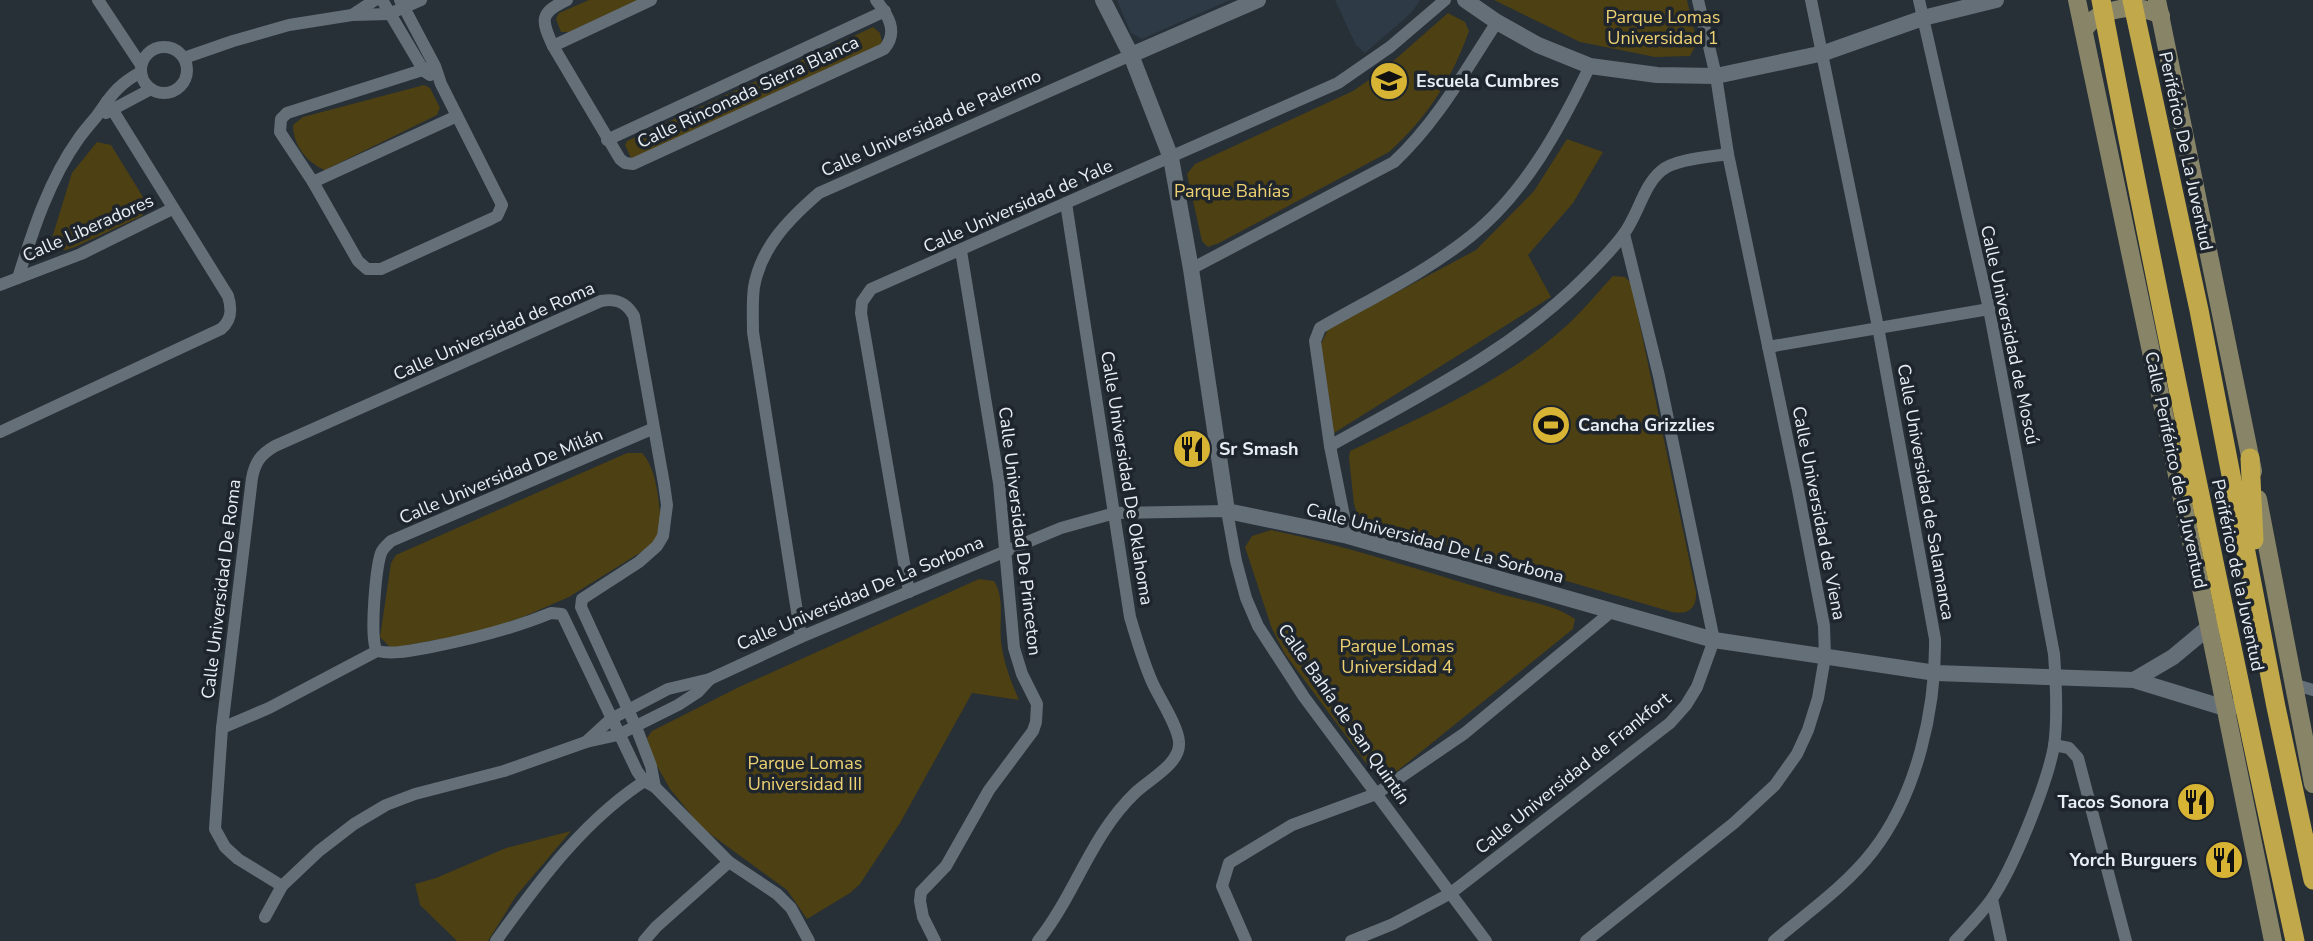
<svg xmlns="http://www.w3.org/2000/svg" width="2313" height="941" viewBox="0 0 2313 941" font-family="'Nunito Sans',sans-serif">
  <rect width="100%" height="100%" fill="#272f37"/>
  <g fill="#2e3b47">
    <polygon points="1117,0 1230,0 1142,39 1131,33"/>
    <polygon points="1335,0 1420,0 1411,13 1365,53 1356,45"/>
  </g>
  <g fill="#4d4012">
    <polygon points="589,0 638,0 569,32 561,32 556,19 559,13"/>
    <polygon points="1494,0 1687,0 1697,43 1690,56 1655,57 1580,42"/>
    <path d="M1448 13 1465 22 1469 31C1452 79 1427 118 1389 152L1219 243 1208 247 1202 241 1187 174 1195 164 1353 91 1382 71Z"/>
    <polygon points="873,27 880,33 882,42 878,47 632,160 625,145 627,141"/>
    <path d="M424 85 430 88 440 108 437 115 325 170C307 163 293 145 293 125L303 117Z"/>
    <polygon points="1567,139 1603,152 1573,203 1528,255 1551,297 1334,433 1321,344 1328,329 1476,250 1534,191"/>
    <polygon points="97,142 111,145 143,197 147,208 142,216 75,247 66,250 56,249 52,238 72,173"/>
    <path d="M1613 276 1625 277 1631 283 1696 592C1697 609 1688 615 1672 612L1359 520 1354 504 1349 458 1350 451C1422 416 1506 381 1565 327 1582 312 1597 293 1613 276Z"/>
    <path d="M627 453H642C659 471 659 509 662 533L654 544 569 597 525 616 480 632 391 648 380 637 391 563 396 555Z"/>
    <path d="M1271 530C1346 546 1420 570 1494 592 1520 601 1552 603 1575 619L1573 629 1396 772 1382 777 1372 771 1285 654 1272 629 1245 547 1252 536Z"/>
    <path d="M979 579 994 581C1005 598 999 621 1001 641 1003 661 1011 682 1019 700L972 693 900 823 860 884 850 893 807 919 787 890 702 828 670 789 652 757 647 738 652 731 739 687Z"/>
    <polygon points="571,831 516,896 488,941 457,941 420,905 415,884 436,878 506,848"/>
  </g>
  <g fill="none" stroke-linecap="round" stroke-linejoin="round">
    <g stroke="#656f78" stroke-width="12">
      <polyline points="98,0 141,65"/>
      <polyline points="382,0 424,71 430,75"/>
      <polyline points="400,0 435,66 441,84 502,205 497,216 491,219 381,269 367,269 358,261 313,182 280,132 281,119 287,113 435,66"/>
      <path d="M567 0C539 13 541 20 553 46L620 159 625 163 633 164 884 49C899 32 888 15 876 0"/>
      <path d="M1919 0 1989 309 2054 654C2056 682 2058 718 2054 746 2047 784 2013 869 1991 900 1980 915 1967 928 1955 941"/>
      <polyline points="352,15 375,0"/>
      <polyline points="553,46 651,0"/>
      <circle cx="164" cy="70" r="23"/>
      <polyline points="184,58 233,41 289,25 352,15 389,14 421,0"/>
      <polyline points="106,113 151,89"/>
      <polyline points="607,140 885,11"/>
      <polyline points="313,182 457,116"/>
      <path d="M1191 269 1394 162C1437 122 1465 71 1497 22"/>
      <path d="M18 278C33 230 49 180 79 138 84 131 90 124 96 117 111 96 117 85 141 72"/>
      <polyline points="0,285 81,254 172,209"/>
      <polyline points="1768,347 1989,309"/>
      <path d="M0 432 221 329C232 320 232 309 228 296L107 101"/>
      <path d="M1330 446C1419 396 1511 351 1584 278 1597 265 1612 250 1623 235 1638 216 1643 186 1661 171 1675 159 1710 157 1728 154"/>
      <path d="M1348 536 1330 446 1315 341 1320 328C1370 299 1425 273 1471 236 1525 193 1560 128 1590 66"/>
      <polyline points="909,592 861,313 862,302 871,289 1338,83 1390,47 1445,0"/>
      <path d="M801 637 753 332C753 318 752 302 754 287 761 247 789 219 819 193L1131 55"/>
      <path d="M377 651C369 640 376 568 381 553 383 548 387 545 391 541L652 429"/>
      <polyline points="2293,684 2313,690"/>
      <path d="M222 728 269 708 377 651C395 655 413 650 431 647 472 639 512 629 551 613L562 614 637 771 644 781 655 787 729 862 777 894 791 908 809 941"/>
      <polyline points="586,742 611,719 668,689 710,679 801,637 1061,528 1115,513 1227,511 1236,561 1246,598 1258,626 1304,697 1486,941"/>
      <polyline points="2054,745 2069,748 2078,758 2126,941"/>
      <path d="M282 886 238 859 225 847 215 829 222 728 252 478C255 462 261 454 275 446L601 301C616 298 626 302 634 316L664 484 667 505 663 536 657 546 639 562 582 599 581 607 636 727 651 766 655 787"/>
      <polyline points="1992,899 2001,941"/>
      <polyline points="265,917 282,886 319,851 354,824 386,805 415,794 504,771 586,742 618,735 678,705 698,692 710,679"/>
      <path d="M496 941C539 881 587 816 651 777"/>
      <polyline points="644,941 656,927 729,862"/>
      <polyline points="935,941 923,917 920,901 921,892 946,866 989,790 1033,731 1036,722 1037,704 1022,674 1014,648 999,483 961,251"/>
      <path d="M1038 941C1075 895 1091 835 1135 793 1148 780 1181 764 1179 742 1178 726 1160 699 1153 684 1143 662 1137 640 1130 617L1066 203"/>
      <polyline points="1246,941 1222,886 1229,863 1292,825 1376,794 1465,733 1611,612"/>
      <polyline points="1351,941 1393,924 1451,893 1670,723 1686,705 1697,687 1714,640 1659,376 1624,234"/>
      <polyline points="1586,941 1734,823 1775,785 1797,754 1808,730 1818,698 1825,657 1824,626 1798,490 1728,154 1716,76 1698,0"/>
      <path d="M1774 941C1807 913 1846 886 1873 851 1917 794 1936 709 1935 639L1878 327 1811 0"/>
    </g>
    <g stroke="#656f78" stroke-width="16">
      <polyline points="1103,0 1131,55 1171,158 1191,269 1227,511 1348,536 1714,640 1936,673 2134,680 2225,708 2234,707"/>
      <polyline points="1465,0 1497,22 1538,45 1590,66 1657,75 1716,76 1824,53 1923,18 1996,0"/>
      <polyline points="1131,55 1258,0"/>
      <polyline points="2134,680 2173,657 2209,627 2220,626"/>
    </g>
    <g stroke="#888467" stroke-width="18">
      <polyline points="2077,0 2209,627 2273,941"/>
      <polyline points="2157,0 2253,471"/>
      <path d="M2084 30C2099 7 2138 2 2161 16"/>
      <polyline points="2258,499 2313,784"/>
    </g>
    <g stroke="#c1a84a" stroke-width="19">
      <path d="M2101 0C2161 315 2227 628 2295 941"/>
      <polyline points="2132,0 2199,310 2276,707 2313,880"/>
      <polyline points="2172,450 2191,494"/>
      <polyline points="2250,458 2254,540"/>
    </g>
  </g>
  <defs>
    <symbol id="school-disc" viewBox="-11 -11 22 22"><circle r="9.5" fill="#d8b434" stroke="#1e252d"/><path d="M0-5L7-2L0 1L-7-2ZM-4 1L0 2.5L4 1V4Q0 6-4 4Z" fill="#111"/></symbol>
    <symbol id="stadium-disc" viewBox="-11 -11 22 22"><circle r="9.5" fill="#d8b434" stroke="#1e252d"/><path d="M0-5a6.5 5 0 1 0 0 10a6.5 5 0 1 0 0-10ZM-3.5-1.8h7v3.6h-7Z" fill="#111"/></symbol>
    <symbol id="restaurant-disc" viewBox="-11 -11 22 22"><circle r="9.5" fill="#d8b434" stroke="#1e252d"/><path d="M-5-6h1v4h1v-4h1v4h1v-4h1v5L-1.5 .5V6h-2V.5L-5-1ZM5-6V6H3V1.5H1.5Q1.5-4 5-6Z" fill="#111"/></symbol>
  </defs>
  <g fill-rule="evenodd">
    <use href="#school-disc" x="1367" y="59" width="44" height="44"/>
    <use href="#stadium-disc" x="1529" y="403" width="44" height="44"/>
    <use href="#restaurant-disc" x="1170" y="427" width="44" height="44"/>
    <use href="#restaurant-disc" x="2174" y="780" width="44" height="44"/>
    <use href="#restaurant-disc" x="2202" y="838" width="44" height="44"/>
  </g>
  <g text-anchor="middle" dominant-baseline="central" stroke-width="7" stroke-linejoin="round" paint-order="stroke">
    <g font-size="18" fill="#eed172" stroke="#1e252d">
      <text x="1663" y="17">Parque Lomas<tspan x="1663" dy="21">Universidad 1</tspan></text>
      <text x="1232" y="191">Parque Bahías</text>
      <text x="1397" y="646">Parque Lomas<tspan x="1397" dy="21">Universidad 4</tspan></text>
      <text x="805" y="763">Parque Lomas<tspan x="805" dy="21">Universidad III</tspan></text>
    </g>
    <g font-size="18" font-weight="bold" fill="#e8eef3" stroke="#1e252d" text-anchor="start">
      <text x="1416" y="81">Escuela Cumbres</text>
      <text x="1578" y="425">Cancha Grizzlies</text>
      <text x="1219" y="449">Sr Smash</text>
      <text x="2169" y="802" text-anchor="end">Tacos Sonora</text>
      <text x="2197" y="860" text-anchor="end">Yorch Burguers</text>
    </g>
    <g font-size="18" fill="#e8eef3" stroke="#1e252d">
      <text transform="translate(748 92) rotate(-25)">Calle Rinconada Sierra Blanca</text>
      <text transform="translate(931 123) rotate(-24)">Calle Universidad de Palermo</text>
      <text transform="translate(2186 151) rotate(78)">Periférico De La Juventud</text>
      <text transform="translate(1018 206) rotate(-24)">Calle Universidad de Yale</text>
      <text transform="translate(88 228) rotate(-24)">Calle Liberadores</text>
      <text transform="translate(494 331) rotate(-24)">Calle Universidad de Roma</text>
      <text transform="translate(2010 335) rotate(78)">Calle Universidad de Moscú</text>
      <text transform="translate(2176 470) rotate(78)">Calle Periférico de la Juventud</text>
      <text transform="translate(501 476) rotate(-23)">Calle Universidad De Milán</text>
      <text transform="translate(1127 478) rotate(81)">Calle Universidad De Oklahoma</text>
      <text transform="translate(1926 492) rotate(80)">Calle Universidad de Salamanca</text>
      <text transform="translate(1819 513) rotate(79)">Calle Universidad de Viena</text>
      <text transform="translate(1020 531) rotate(83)">Calle Universidad De Princeton</text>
      <text transform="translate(1435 543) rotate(15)">Calle Universidad De La Sorbona</text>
      <text transform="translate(2238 575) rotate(78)">Periférico de la Juventud</text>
      <text transform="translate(221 589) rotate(-83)">Calle Universidad De Roma</text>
      <text transform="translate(860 593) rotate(-23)">Calle Universidad De La Sorbona</text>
      <text transform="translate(1344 714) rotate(55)">Calle Bahía de San Quintín</text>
      <text transform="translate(1573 773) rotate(-39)">Calle Universidad de Frankfort</text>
    </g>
  </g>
</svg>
